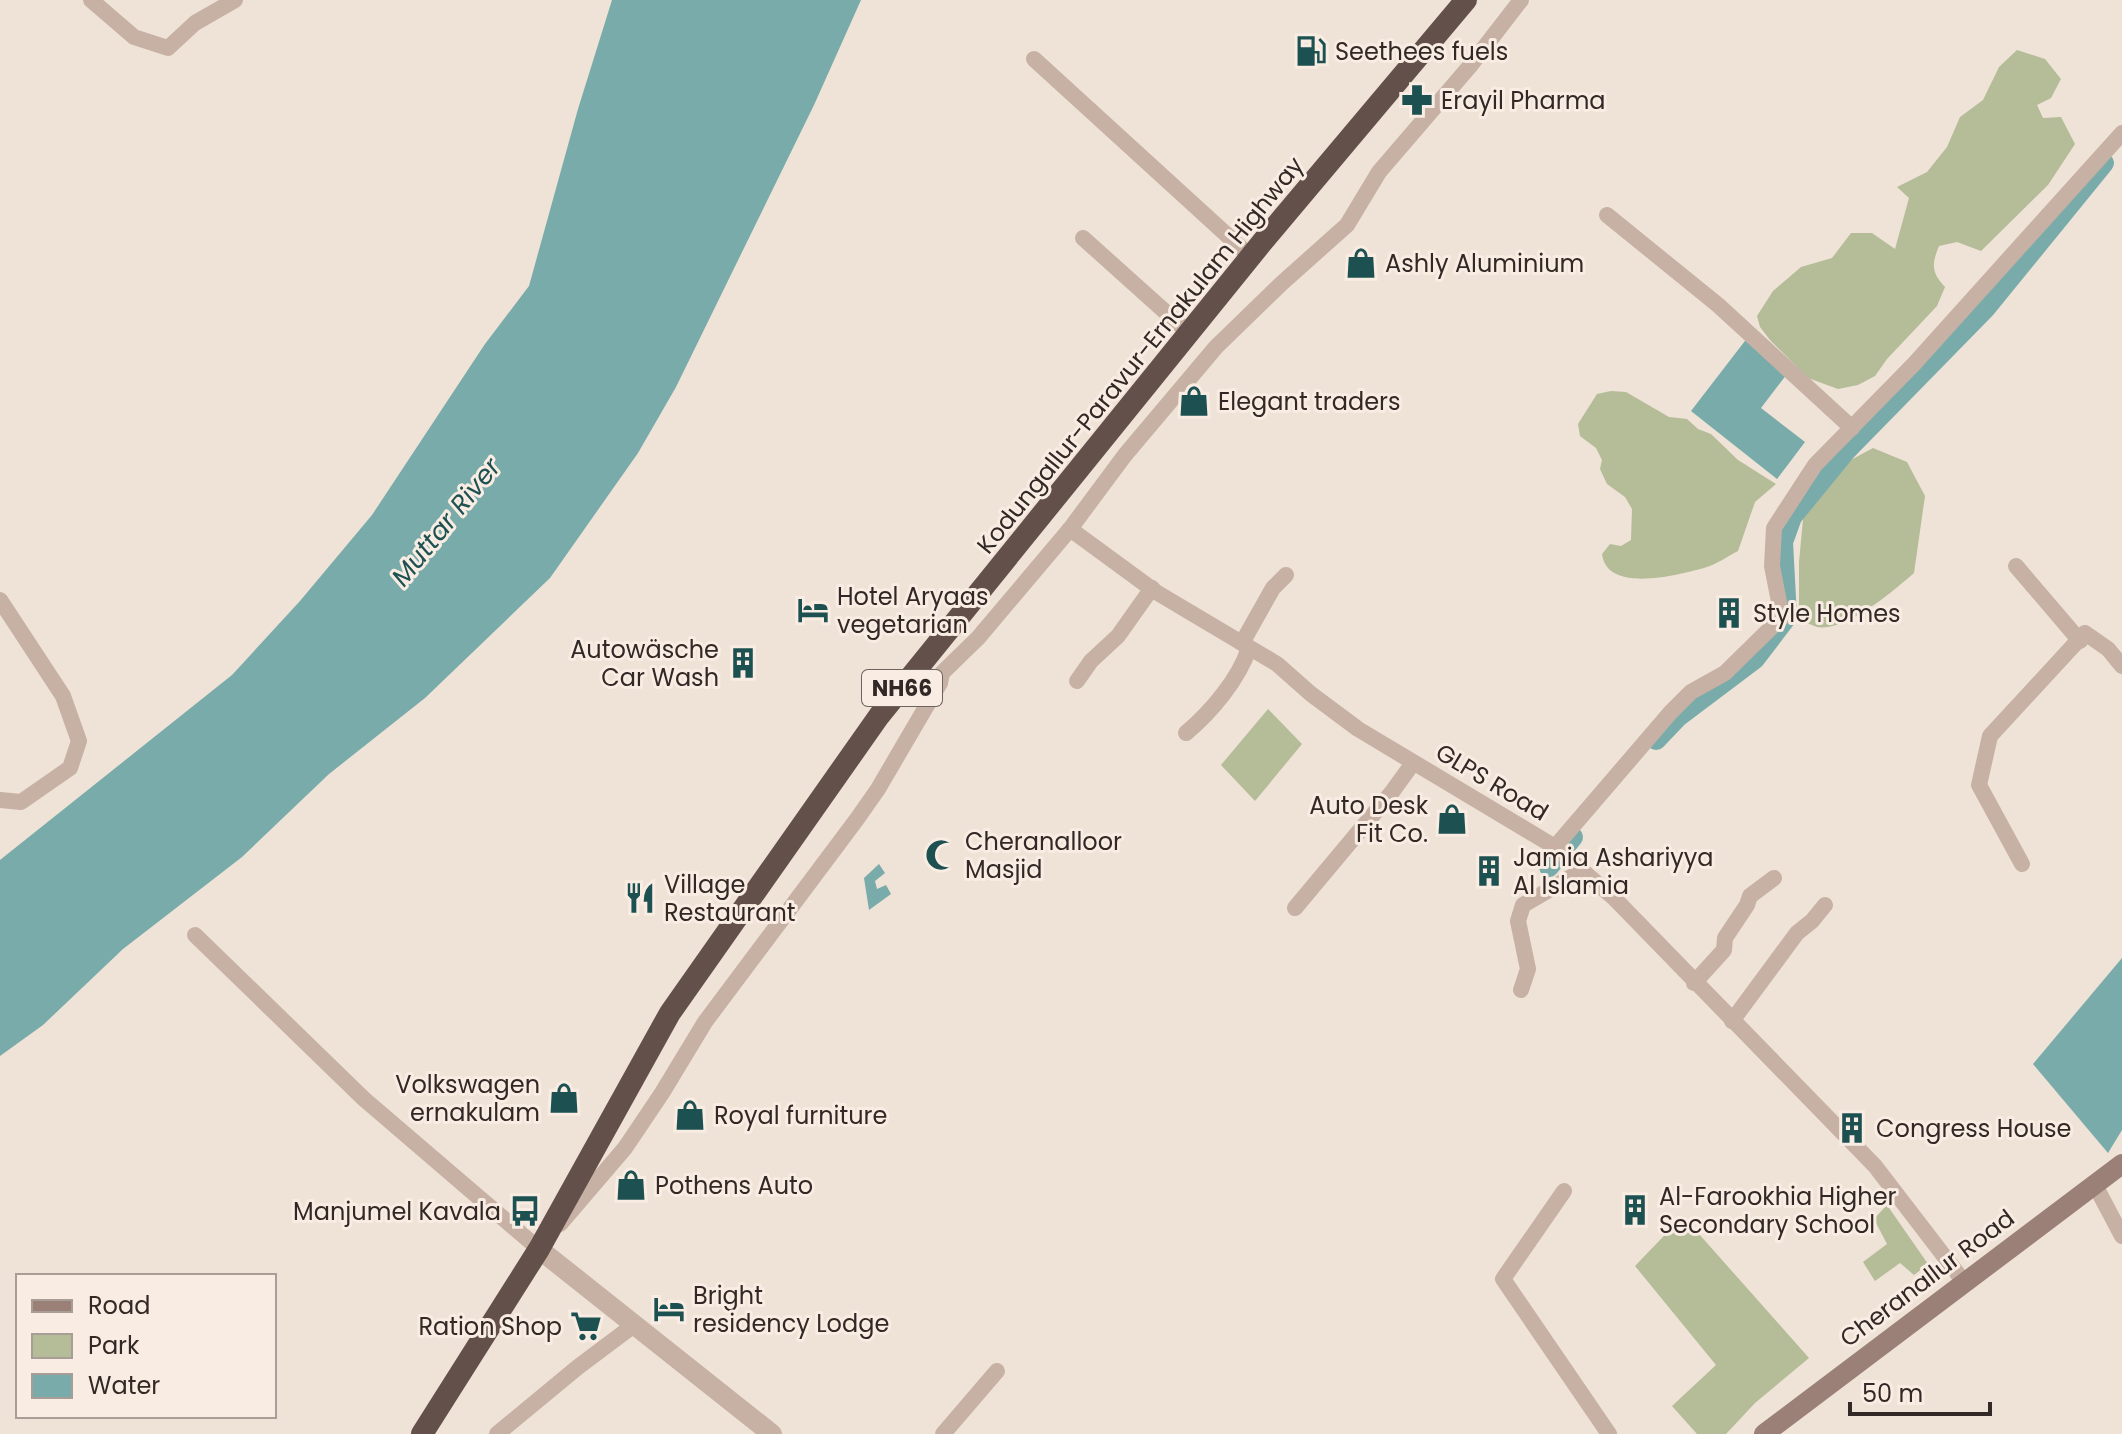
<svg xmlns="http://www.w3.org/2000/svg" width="2122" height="1434" viewBox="0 0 2122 1434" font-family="Poppins,sans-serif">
  <rect width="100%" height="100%" fill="#efe2d7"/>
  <g fill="#b4bd98">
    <path d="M2017 50 2045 59 2061 79 2051 98 2037 105 2043 118 2061 117 2075 144 2048 185 1981 251 1957 242 1939 246C1931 265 1932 273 1945 287L1937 306 1887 359 1875 376 1858 385 1838 389 1808 378 1770 340 1760 327 1757 316 1773 291 1801 267 1832 258 1851 233H1872L1895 249 1909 198 1897 187 1927 172 1947 147 1960 117 1983 100 1999 67Z"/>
    <path d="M1611 391 1626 392 1669 417 1687 419 1698 429 1711 434 1738 460 1776 484 1755 502 1738 551C1728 556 1716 565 1704 568 1678 575 1607 594 1602 554L1610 544 1621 546 1631 540 1632 509 1625 497 1607 484 1600 469 1602 460 1596 448 1580 436 1578 424 1597 394Z"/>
    <path d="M1873 448 1907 462 1925 496 1914 573C1893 591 1846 632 1817 627 1811 625 1805 622 1799 620V562L1803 519 1834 469Z"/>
    <polygon points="1268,709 1302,744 1255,801 1221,765"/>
    <polygon points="1887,1205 1928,1264 1914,1275 1900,1263 1875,1281 1863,1262 1887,1244 1874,1219"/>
    <polygon points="1683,1216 1809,1358 1755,1403 1726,1434 1697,1434 1672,1406 1716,1365 1635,1266"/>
  </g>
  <g fill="#78aba9">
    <polygon points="612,0 861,0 814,105 676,387 638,453 550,578 425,698 329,774 242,857 123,949 43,1025 0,1056 0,860 232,675 300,601 372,515 485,344 529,286 578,109"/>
    <polygon points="1748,337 1790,370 1761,408 1805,442 1777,479 1691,411"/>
    <polygon points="879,864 885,873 875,881 877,889 886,885 891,894 869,910 864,878"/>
    <polygon points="2122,958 2122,1130 2108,1153 2033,1064"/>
  </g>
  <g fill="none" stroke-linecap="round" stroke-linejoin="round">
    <g stroke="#78aba9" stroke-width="20">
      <polyline points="1656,740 1678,717 1755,659 1787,617 1783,542 1792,517 1846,451 1986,308 2104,163"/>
      <polyline points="1549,867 1573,837"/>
    </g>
    <g stroke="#c6b1a4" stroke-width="16">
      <polyline points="91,0 134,37 168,48 195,23 235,0"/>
      <polyline points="1034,59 1251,257"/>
      <polyline points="1607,215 1718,305 1852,428"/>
      <polyline points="1083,238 1190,334"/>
      <polyline points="1070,529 1156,592 1277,664 1311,694 1358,729 1555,847 1614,898 1875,1166 1964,1282"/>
      <polyline points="2016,566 2080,641"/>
      <polyline points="0,600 63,696 79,741 70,768 21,802 0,800"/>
      <polyline points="1242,643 1273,588 1286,575"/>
      <polyline points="1077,681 1091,661 1118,636 1152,588"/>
      <path d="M1186 733C1211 712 1239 679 1249 648"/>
      <polyline points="1555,847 1670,713 1691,692 1725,673 1782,617 1772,566 1774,528 1815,465 1914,364 2122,133"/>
      <polyline points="2022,864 1979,785 1990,736 2085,633 2108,649 2122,666"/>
      <polyline points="1295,908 1392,792 1413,763"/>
      <polyline points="195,935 364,1099 539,1249 545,1242"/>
      <polyline points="1694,983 1724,950 1725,938 1747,905 1750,896 1774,878"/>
      <polyline points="1521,990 1528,969 1518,921 1523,905 1583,870"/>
      <polyline points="1732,1021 1797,933 1812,921 1825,905"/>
      <polyline points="2095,1185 2122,1236"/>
      <polyline points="1564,1191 1503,1279 1609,1434"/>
      <polyline points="560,1224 625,1148 662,1093 705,1022 857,819 878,789 940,683 942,673 978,638 1070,529 1125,455 1216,347 1282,283 1347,225 1379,172 1470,66 1521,0"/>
      <polyline points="497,1434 578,1367 634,1325"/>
      <polyline points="943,1434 997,1371"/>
    </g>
    <polyline stroke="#c6b1a4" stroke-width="20" points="539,1249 772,1434"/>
    <polyline stroke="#9a8076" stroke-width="20" points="1764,1434 2122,1164"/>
    <polyline stroke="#64504a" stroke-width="22" points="422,1434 539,1249 670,1013 879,716 1264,240 1466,0"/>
  </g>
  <defs>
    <symbol id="fuel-bare" viewBox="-9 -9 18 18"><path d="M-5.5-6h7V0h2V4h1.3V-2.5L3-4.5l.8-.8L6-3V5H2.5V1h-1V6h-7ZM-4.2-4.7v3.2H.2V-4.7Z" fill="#1d5151" stroke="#f8ece3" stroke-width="2.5" paint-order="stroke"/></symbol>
    <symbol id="pharmacy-bare" viewBox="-9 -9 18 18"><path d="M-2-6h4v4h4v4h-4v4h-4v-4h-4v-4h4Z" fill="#1d5151" stroke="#f8ece3" stroke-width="2.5" paint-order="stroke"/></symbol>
    <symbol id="shop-bare" viewBox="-9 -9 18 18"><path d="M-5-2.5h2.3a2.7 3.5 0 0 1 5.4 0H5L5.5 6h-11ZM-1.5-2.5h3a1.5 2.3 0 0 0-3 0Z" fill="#1d5151" stroke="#f8ece3" stroke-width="2.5" paint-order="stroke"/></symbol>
    <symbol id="hotel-bare" viewBox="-9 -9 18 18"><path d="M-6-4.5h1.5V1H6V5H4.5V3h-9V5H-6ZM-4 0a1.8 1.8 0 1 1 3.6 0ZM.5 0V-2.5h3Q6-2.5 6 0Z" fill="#1d5151" stroke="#f8ece3" stroke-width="2.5" paint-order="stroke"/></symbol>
    <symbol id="building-bare" viewBox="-9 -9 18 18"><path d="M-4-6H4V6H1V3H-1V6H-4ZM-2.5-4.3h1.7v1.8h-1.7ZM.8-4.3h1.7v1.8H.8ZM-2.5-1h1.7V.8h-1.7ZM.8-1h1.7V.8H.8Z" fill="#1d5151" stroke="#f8ece3" stroke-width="2.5" paint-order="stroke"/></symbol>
    <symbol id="mosque-bare" viewBox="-9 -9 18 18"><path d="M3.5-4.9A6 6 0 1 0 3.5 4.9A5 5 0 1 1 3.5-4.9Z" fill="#1d5151" stroke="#f8ece3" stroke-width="2.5" paint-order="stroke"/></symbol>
    <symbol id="restaurant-bare" viewBox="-9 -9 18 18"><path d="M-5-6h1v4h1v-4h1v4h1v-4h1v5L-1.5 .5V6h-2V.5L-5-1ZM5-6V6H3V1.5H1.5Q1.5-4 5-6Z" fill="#1d5151" stroke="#f8ece3" stroke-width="2.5" paint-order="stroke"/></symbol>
    <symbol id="bus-bare" viewBox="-9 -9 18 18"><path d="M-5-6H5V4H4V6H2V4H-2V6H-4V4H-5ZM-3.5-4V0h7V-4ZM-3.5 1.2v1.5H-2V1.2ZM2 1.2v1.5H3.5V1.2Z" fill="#1d5151" stroke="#f8ece3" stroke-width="2.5" paint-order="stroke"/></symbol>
    <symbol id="supermarket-bare" viewBox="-9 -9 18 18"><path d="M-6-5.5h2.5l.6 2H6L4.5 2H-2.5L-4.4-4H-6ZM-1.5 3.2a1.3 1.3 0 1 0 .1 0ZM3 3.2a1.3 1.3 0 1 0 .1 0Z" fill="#1d5151" stroke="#f8ece3" stroke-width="2.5" paint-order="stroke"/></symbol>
  </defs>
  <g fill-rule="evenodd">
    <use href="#fuel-bare" x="1289" y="29" width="44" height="44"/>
    <use href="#pharmacy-bare" x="1395" y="78" width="44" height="44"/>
    <use href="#shop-bare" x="1339" y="241" width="44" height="44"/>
    <use href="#shop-bare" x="1172" y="379" width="44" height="44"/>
    <use href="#hotel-bare" x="791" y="588" width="44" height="44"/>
    <use href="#building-bare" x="1707" y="591" width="44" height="44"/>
    <use href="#building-bare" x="721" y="641" width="44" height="44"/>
    <use href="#shop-bare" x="1430" y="797" width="44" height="44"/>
    <use href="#mosque-bare" x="919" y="833" width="44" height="44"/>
    <use href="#building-bare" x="1467" y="849" width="44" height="44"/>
    <use href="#restaurant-bare" x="618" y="876" width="44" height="44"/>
    <use href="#shop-bare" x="542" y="1076" width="44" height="44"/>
    <use href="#shop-bare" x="668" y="1093" width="44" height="44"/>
    <use href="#building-bare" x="1830" y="1106" width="44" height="44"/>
    <use href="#shop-bare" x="609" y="1163" width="44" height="44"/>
    <use href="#building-bare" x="1613" y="1188" width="44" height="44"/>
    <use href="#bus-bare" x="503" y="1189" width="44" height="44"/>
    <use href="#hotel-bare" x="647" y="1287" width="44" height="44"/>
    <use href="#supermarket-bare" x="564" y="1304" width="44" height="44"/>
  </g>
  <g text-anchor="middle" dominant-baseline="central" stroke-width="6" stroke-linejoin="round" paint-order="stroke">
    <rect fill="#f8ece3" stroke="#6d635e" stroke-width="2" x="862" y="670" width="80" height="36" rx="6"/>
    <g font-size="22" font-weight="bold" fill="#322825">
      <text x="902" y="688">NH66</text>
    </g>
    <g font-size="24" fill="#322825" stroke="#f8ece3" text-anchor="start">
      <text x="1335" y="51">Seethees fuels</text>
      <text x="1441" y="100">Erayil Pharma</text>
      <text x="1385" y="263">Ashly Aluminium</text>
      <text x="1218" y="401">Elegant traders</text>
      <text x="837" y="596">Hotel Aryaas<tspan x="837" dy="28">vegetarian</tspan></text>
      <text x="1753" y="613">Style Homes</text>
      <text x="719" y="649" text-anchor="end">Autowäsche<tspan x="719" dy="28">Car Wash</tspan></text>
      <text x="1428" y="805" text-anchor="end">Auto Desk<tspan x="1428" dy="28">Fit Co.</tspan></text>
      <text x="965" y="841">Cheranalloor<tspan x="965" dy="28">Masjid</tspan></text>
      <text x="1513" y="857">Jamia Ashariyya<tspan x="1513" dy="28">Al Islamia</tspan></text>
      <text x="664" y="884">Village<tspan x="664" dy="28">Restaurant</tspan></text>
      <text x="540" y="1084" text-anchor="end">Volkswagen<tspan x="540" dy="28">ernakulam</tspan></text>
      <text x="714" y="1115">Royal furniture</text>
      <text x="1876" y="1128">Congress House</text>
      <text x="655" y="1185">Pothens Auto</text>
      <text x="1659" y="1196">Al-Farookhia Higher<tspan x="1659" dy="28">Secondary School</tspan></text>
      <text x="501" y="1211" text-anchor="end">Manjumel Kavala</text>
      <text x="693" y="1295">Bright<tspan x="693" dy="28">residency Lodge</tspan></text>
      <text x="562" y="1326" text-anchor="end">Ration Shop</text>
    </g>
    <g font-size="24" fill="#322825" stroke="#f8ece3">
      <text transform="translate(1140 355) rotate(-51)">Kodungallur-Paravur-Ernakulam Highway</text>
      <text transform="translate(1492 782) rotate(31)">GLPS Road</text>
      <text transform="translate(1927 1278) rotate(-37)">Cheranallur Road</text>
    </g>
    <g font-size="26" font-style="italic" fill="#1d5151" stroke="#f8ece3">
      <text transform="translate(446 522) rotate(-51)">Muttar River</text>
    </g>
  </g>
  <rect x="16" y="1274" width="260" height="144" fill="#f8ece3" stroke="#a99e97" stroke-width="2"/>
  <rect x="32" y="1300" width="40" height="12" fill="#9a8076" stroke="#a99e97" stroke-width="2"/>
  <text x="88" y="1314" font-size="24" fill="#322825">Road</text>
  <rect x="32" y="1334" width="40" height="24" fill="#b4bd98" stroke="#a99e97" stroke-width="2"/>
  <text x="88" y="1354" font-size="24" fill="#322825">Park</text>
  <rect x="32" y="1374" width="40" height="24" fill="#78aba9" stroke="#a99e97" stroke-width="2"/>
  <text x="88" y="1394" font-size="24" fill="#322825">Water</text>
  <path d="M1850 1402v12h140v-12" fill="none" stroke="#322825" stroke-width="4"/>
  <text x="1862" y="1402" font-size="24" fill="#322825" stroke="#f8ece3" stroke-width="6" paint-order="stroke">50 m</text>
</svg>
